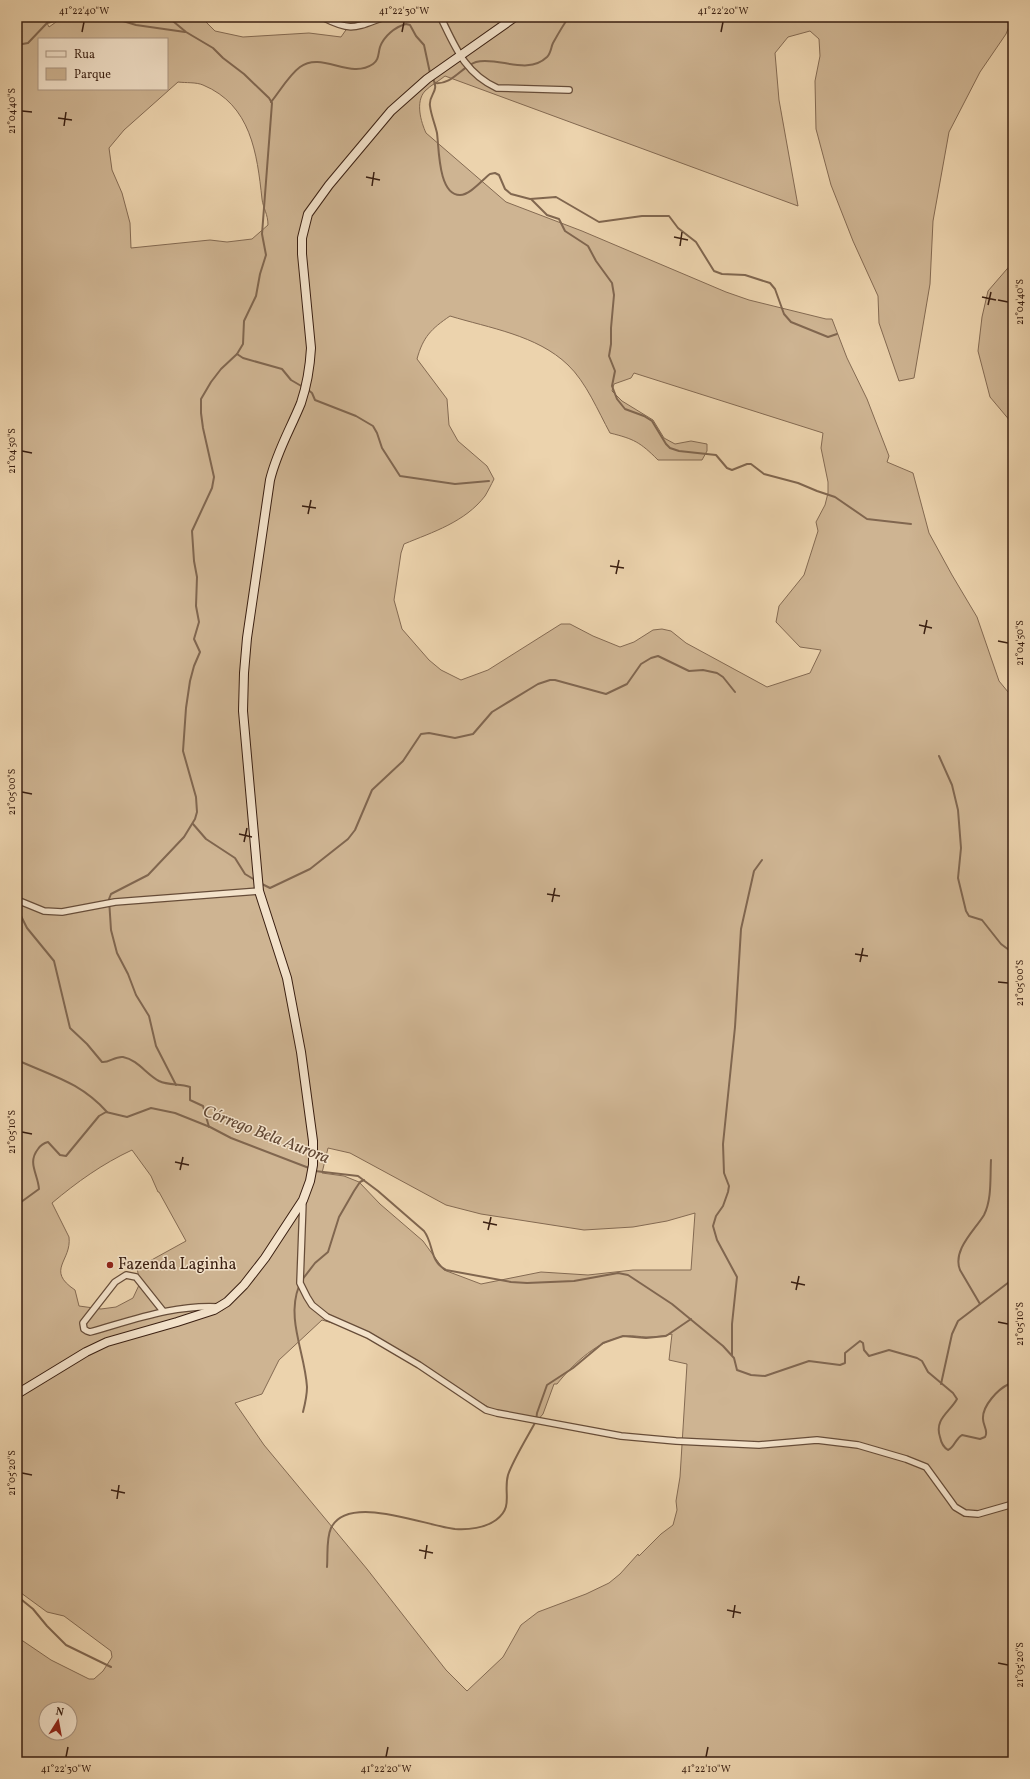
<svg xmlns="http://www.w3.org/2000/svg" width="1030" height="1779" viewBox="0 0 1030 1779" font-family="Vollkorn,serif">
  <rect width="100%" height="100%" fill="#ecd3ad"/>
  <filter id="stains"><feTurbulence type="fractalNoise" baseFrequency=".005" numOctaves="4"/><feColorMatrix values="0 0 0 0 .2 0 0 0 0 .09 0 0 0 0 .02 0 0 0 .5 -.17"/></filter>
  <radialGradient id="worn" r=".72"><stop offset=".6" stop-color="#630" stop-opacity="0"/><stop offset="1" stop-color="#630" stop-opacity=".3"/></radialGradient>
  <g fill="#ceb492" stroke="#846a52" fill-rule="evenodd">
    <path d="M17 17H44L49 27 63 17H201L215 31 243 37 309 33 341 37 348 27 332 17H1013L1006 34 980 72 949 132 933 221 930 284 914 378 899 381 879 323 878 296 853 241 831 185 816 129 815 81 820 56 819 39 810 31 788 37 775 53 779 100 798 206 445 76C439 81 431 85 425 91 415 102 421 122 426 133L506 202 582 231 726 292 749 300 826 319H832L847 358 867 399 889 456 887 462 913 473 929 533 952 575 977 617 999 681 1013 698V1762H17V1638L23 1641 51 1660 89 1679H94L103 1671 112 1657 111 1651 64 1616 47 1612 17 1590V1078L20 1068 17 1064ZM39 39H167V89H39ZM178 82C186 83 196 82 203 85 251 105 257 153 262 199 263 208 268 214 268 225L252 239 227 242 210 240 131 248 130 223 122 193 112 170 109 148 124 130ZM450 316C489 328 537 335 568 365 586 382 598 411 610 433 634 439 640 442 658 460H702L707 451V444L691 441 675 444 664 438 653 420 622 401 612 391 614 384 631 378 634 373 823 433 821 448 828 482V493L825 505 816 522 818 531 804 575 779 606 776 622 800 647 821 650 810 673 767 687 686 643 671 631 662 629 653 630 634 642 620 647 593 636 570 624H561L488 670 461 680 441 670 429 660 402 629 394 600 401 553 404 544C433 532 465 522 485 496 488 491 491 485 494 479L487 466 458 441 449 425 447 399 417 359C423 337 431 329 450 316ZM328 1148 350 1153 446 1205 481 1214 584 1230 633 1227 667 1221 695 1213 691 1270H633L588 1275 541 1272 481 1284 444 1270 423 1241 380 1204 359 1182 344 1176 322 1173ZM132 1150 151 1176 158 1192H159L186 1241 137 1268 140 1283 133 1298 116 1307 101 1309 79 1306 75 1290C45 1270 72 1261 69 1237L52 1203C77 1182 102 1164 132 1150ZM322 1320 353 1329 405 1353 455 1389 492 1409 536 1422 543 1414 554 1384H557C574 1363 598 1340 626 1336 633 1335 640 1337 647 1337 656 1337 663 1336 672 1334L669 1360 687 1364 680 1477 676 1501 677 1510 673 1525 661 1534 639 1556 638 1554 620 1574 609 1583 586 1594 538 1612 521 1625 503 1657 467 1691 446 1670 367 1569 264 1445 235 1403 262 1394 279 1360ZM46 1709H70V1733H46Z"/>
    <polygon points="1013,262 1013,426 1011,422 990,397 978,351 982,317 988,291"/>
  </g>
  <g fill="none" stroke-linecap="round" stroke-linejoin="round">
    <g stroke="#80664f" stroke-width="2">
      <polyline points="110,17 136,25 185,32"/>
      <polyline points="168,17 186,32 213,48 223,58 244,74 269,98 272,103 262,234 266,255 260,274 256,296 244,321 243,344 237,354 221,369 211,382 201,399 201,413 203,428 214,477 212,488 192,531 194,561 197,577 196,606 199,622 194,639 200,652 194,666 190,681 186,708 183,751 196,797 197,812 195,819 184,837 148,875 111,894 109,899 111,930 117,953 128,974 136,995 149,1016 156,1046 176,1085"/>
      <polyline points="17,45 28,43 47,23 71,17"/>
      <path d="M432 77C441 92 428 94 430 106 431 115 435 124 437 133 439 147 438 195 460 195 470 195 482 180 490 174L495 173 499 175 505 189 511 194 530 199 556 197 599 222 642 216H669L678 228 696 242 714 271 722 274 745 275 770 283 775 289 784 314 791 322 828 337 837 334"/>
      <path d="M435 83C452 85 461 67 476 62 498 56 527 76 547 57 551 53 551 47 553 43 558 34 563 25 569 17"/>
      <path d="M271 102C280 91 289 75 300 67 322 51 350 80 373 64 379 60 378 54 380 47 384 36 395 27 406 24L410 25 416 36 424 45 430 73"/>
      <polyline points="531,199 547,215 559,219 565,231 588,246 596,261 612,283 614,295 611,328 611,344 609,356 615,371 612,386 617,399 625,409 644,416 652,421 666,444 670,448 679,451 716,455 727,468 732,470 747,464 751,464 764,474 798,483 817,491 835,497 867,519 911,524"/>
      <polyline points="237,354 243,358 282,369 291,380 303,387"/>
      <polyline points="307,389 312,393 315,400 356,416 373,426 377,433 382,448 400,476 455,484 489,481"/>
      <polyline points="939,756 952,785 958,810 961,848 958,878 966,911 969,916 982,920 1001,944 1013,953"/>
      <polyline points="193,824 206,839 235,858 245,874 255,880"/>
      <polyline points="260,883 270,888 310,869 348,839 355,830 372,790 403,761 421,734 429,733 455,738 473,734 492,712 538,684 550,680 555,680 606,694 627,684 641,664 651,658 658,656 689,671 703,670 717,673 723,677 735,692"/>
      <path d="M21 916 27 928 54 961 70 1028 87 1044 102 1062C109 1063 115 1056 123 1057 138 1060 146 1074 159 1081 169 1086 180 1083 190 1087V1100L203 1106 209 1127"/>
      <path d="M17 1060C52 1076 80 1082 107 1112"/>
      <path d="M315 1171 358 1176 378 1191 424 1231C434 1244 429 1261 446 1270L511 1282 527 1283 574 1281 618 1273 628 1275 672 1304 723 1346 734 1358 737 1370 751 1375 765 1376 809 1361 840 1365 845 1363V1353L860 1341 863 1343 864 1350 869 1356 889 1350 917 1358 922 1361 928 1372 953 1393 957 1399C950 1412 934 1419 940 1437 941 1442 943 1447 948 1450 955 1447 955 1439 962 1435L980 1439 985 1437C989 1431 983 1426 983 1419 982 1406 998 1389 1009 1384L1013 1385"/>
      <path d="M17 1205 39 1189C38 1174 27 1163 38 1149 40 1146 44 1143 48 1142L60 1155 66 1156 99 1116 106 1112 127 1117 151 1108 175 1113 210 1127 231 1138 309 1168"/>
      <polyline points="302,1280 315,1263 328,1252 339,1217 354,1191 360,1182 364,1180"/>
      <path d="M299 1286C286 1319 305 1353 307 1387 307 1395 305 1404 303 1412"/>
      <path d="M980 1304 960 1270C952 1250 975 1230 984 1215 992 1199 990 1178 991 1160"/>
      <polyline points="732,1355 732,1324 737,1277 717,1240 713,1226 716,1216 723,1206 728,1192 729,1186 724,1173 723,1144 735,1027 741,929 754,871 762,860"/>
      <polyline points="941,1384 952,1334 958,1321 1013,1279"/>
      <path d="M327 1567C328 1555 326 1539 331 1528 348 1493 426 1526 455 1529 468 1530 485 1528 496 1520 514 1507 503 1493 508 1475 513 1460 528 1436 536 1421L537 1413 547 1385 573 1368 603 1343 623 1336 646 1338 666 1336 691 1319"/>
      <polyline points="17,1596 33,1609 47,1626 66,1645 111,1667"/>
    </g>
    <defs>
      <g id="street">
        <path d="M322 17C352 32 354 28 384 17"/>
        <path d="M439 17 442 20C456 49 466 74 497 88L569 90"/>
        <polyline points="17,900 44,911 62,912 115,902 259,891"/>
        <polyline points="303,1201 300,1283 307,1297 312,1305 327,1317 368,1335 419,1365 486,1410 497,1413 621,1436 676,1441 759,1445 817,1440 858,1445 906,1459 926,1467 950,1500 955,1507 965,1513 978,1514 1013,1504"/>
        <path d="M163 1311 136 1277 126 1275 115 1282 83 1323 84 1329 87 1331 90 1332C133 1320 175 1304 220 1307"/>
      </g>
      <path id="secondary" d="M17 1394 86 1352 107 1342 177 1322 214 1310 227 1302 244 1285 265 1258 303 1200 310 1181 313 1165V1141L301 1052 287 978 259 891 243 711 244 673 247 638 270 480C277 451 290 430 301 403 307 385 310 366 311 348L302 254V238L308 214 329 185 391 111 427 79 515 17"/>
    </defs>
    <use href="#street" stroke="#664c38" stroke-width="8"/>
    <use href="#secondary" stroke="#3a1f11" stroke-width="10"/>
    <use href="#street" stroke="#f3e2ca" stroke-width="5.5"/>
    <use href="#secondary" stroke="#f3e2ca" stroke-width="8"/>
  </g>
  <path fill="none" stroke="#3a1f11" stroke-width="1.5" d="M82 32 84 22M402 32 404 22M721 32 723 22M22 111 32 112M58 118 72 120M64 126 66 112M366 177 380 180M372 186 374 172M674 237 688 240M680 246 682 232M982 297 996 300M998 300 1008 302M988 305 991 292M22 451 32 453M302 506 316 508M308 514 311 500M610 566 624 568M616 574 619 560M919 625 932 628M924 634 927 620M998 641 1008 643M22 792 32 794M239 834 252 837M244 842 247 828M547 894 560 896M552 902 555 888M855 954 868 956M860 962 863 948M998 982 1008 983M22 1132 32 1134M175 1162 189 1165M180 1170 183 1157M483 1222 497 1225M488 1230 491 1217M791 1282 805 1285M796 1290 799 1276M998 1322 1008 1324M22 1473 32 1475M111 1490 125 1493M117 1499 119 1485M419 1550 433 1553M425 1559 427 1545M727 1610 741 1613M733 1618 735 1605M998 1663 1008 1665M66 1757 68 1747M386 1757 388 1747M706 1757 708 1747"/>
  <circle fill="#8f2418" stroke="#f3e2ca" stroke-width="1.5" cx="110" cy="1265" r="4"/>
  <g text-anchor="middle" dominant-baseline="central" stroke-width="3" stroke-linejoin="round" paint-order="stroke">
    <g font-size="16" fill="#3a1f11" stroke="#f3e2ca" text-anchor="start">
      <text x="118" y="1265">Fazenda Laginha</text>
    </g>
    <g font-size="17" font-style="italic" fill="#634935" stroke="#f3e2ca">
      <text transform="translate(266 1135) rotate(21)">Córrego Bela Aurora</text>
    </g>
  </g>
  <rect width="1030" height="1779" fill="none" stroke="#ecd3ad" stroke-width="44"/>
  <rect x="38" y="38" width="130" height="52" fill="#f3e2ca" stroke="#a99480"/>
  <rect x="46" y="51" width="20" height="6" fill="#f3e2ca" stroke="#a99480"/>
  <text x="74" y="58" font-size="12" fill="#3a1f11">Rua</text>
  <rect x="46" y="68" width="20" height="12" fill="#ceb492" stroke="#a99480"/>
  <text x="74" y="78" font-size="12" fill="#3a1f11">Parque</text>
  <g transform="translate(58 1721) rotate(11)"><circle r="19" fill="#f3e2ca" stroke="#a99480"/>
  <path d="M0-3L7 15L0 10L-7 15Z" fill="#8f2418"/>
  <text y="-6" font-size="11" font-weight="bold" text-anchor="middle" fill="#3a1f11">N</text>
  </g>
  <rect x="22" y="22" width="986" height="1735" fill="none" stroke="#3a1f11" stroke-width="1.5"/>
  <g font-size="10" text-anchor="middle" fill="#3a1f11">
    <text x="84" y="14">41°22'40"W</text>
    <text x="404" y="14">41°22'30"W</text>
    <text x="723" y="14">41°22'20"W</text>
    <text transform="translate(11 111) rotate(-90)" y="4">21°04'40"S</text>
    <text transform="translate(1019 302) rotate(-90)" y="4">21°04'40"S</text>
    <text transform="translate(11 451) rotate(-90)" y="4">21°04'50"S</text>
    <text transform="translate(1019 643) rotate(-90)" y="4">21°04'50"S</text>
    <text transform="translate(11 792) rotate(-90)" y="4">21°05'00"S</text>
    <text transform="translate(1019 983) rotate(-90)" y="4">21°05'00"S</text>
    <text transform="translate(11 1132) rotate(-90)" y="4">21°05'10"S</text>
    <text transform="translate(1019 1324) rotate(-90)" y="4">21°05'10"S</text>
    <text transform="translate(11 1473) rotate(-90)" y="4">21°05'20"S</text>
    <text transform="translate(1019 1665) rotate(-90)" y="4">21°05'20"S</text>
    <text x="66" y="1772">41°22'30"W</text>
    <text x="386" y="1772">41°22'20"W</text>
    <text x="706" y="1772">41°22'10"W</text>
  </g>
  <rect width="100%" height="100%" filter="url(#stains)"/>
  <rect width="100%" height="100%" fill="url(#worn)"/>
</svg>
